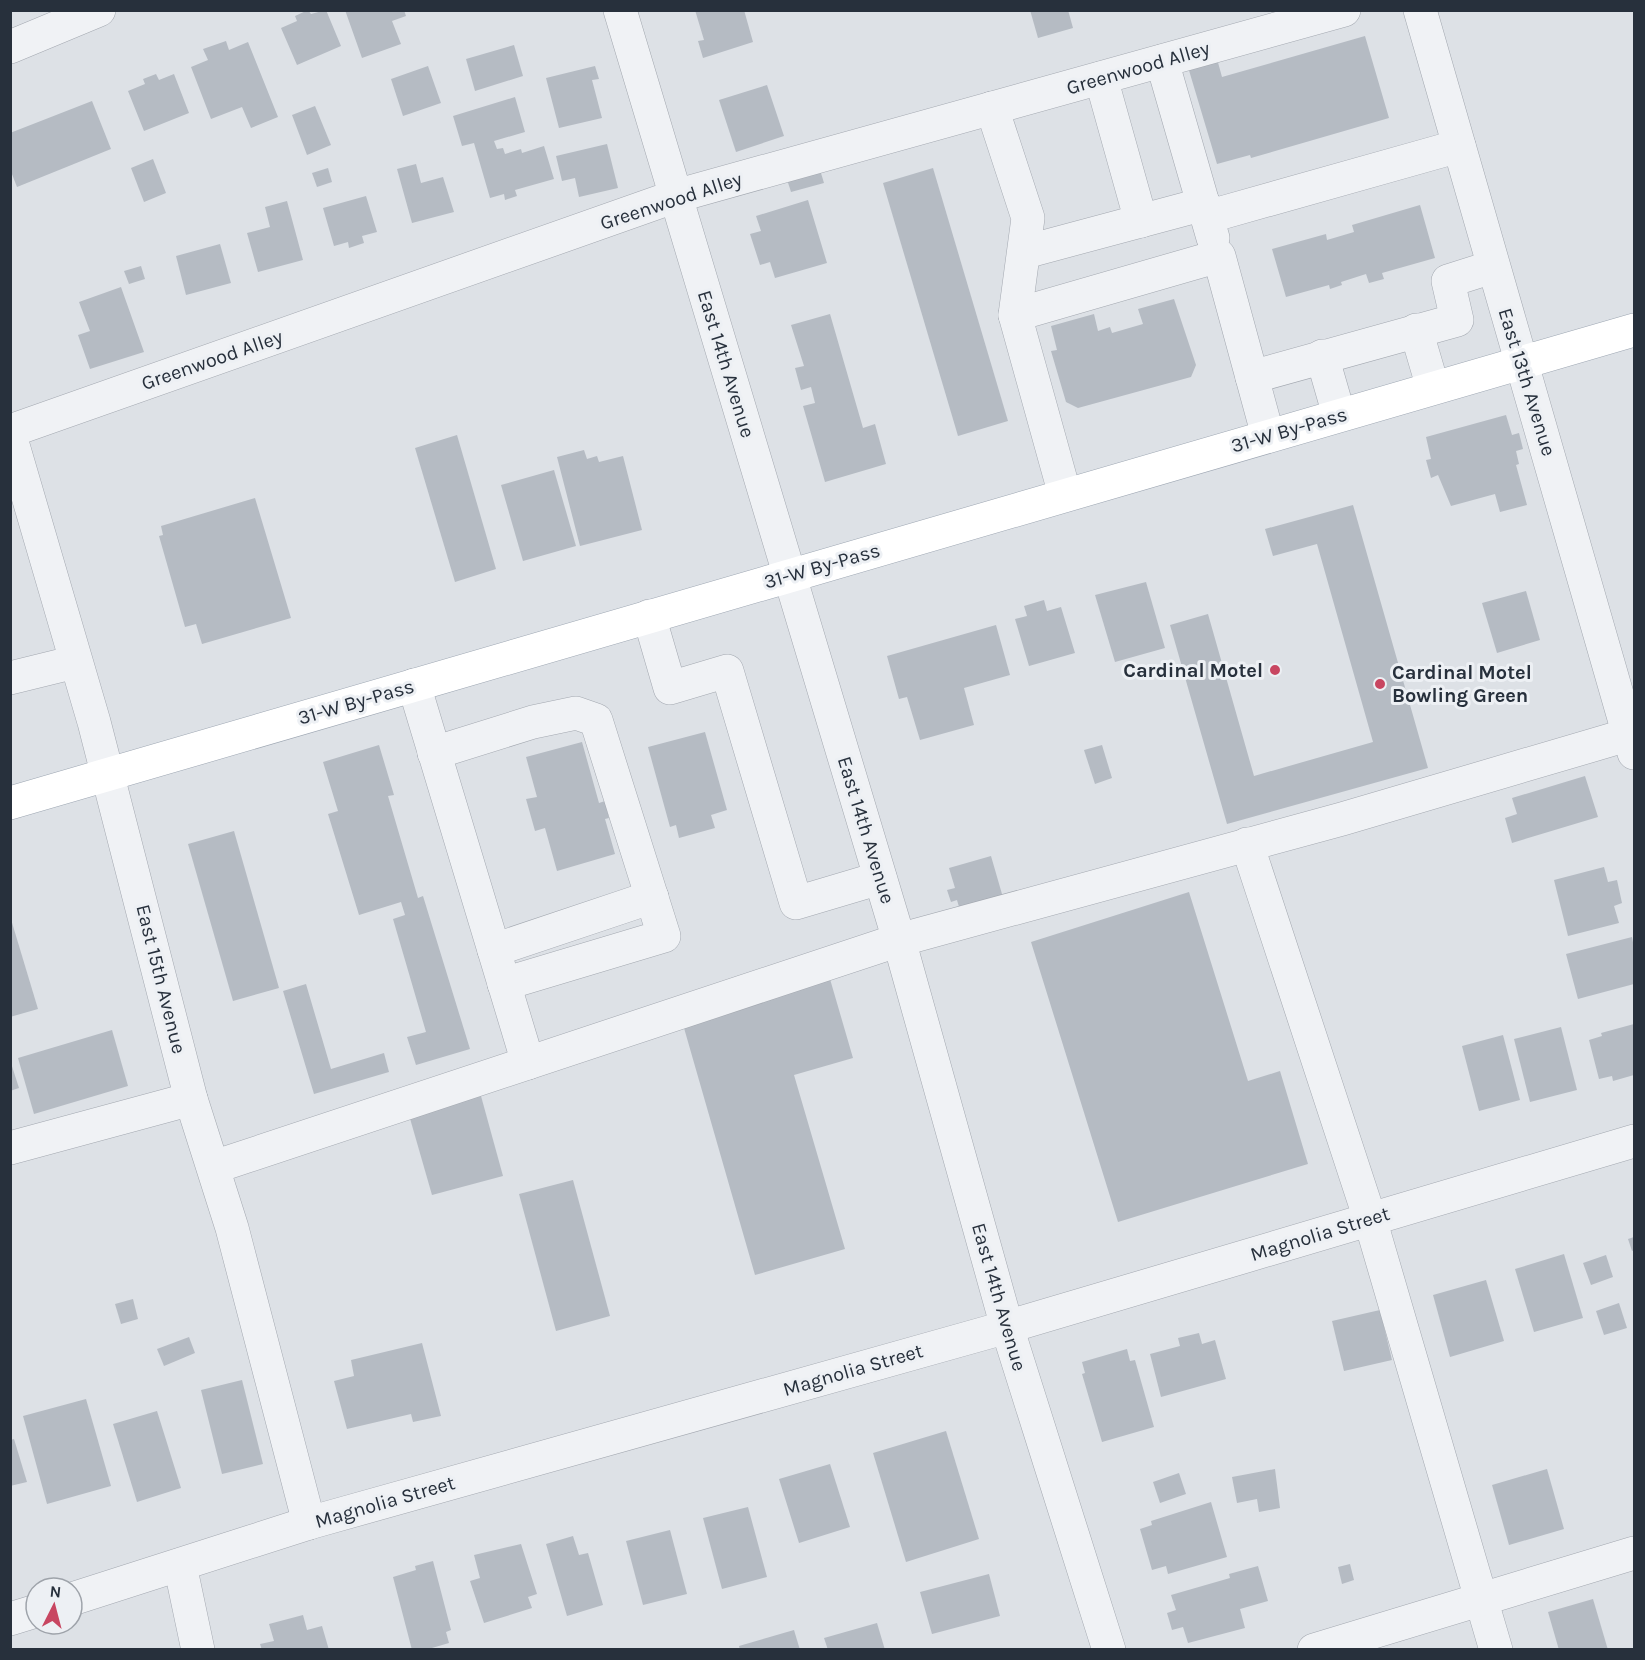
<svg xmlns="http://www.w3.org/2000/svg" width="1645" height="1660" viewBox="0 0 1645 1660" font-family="Karla,sans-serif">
  <rect width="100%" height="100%" fill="#dde1e6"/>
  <g fill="#b5bbc3">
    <polygon points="308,10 311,14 326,10 341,46 297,65 281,28 297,21 295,16"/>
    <polygon points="345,10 404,10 406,16 392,21 401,44 362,58"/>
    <polygon points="695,10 744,10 753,42 703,58 698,41 704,40"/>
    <polygon points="1030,10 1068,10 1073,28 1038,38"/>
    <polygon points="1365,36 1389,118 1251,158 1250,155 1217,164 1185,57 1214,48 1222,77"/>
    <polygon points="226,41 229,50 248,42 278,117 251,128 242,107 211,119 191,67 208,60 203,49"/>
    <polygon points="514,45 523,76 475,91 466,59"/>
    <polygon points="428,66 441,103 403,116 391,79"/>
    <polygon points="595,66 599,79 592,80 602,118 559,128 546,78"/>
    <polygon points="156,74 159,80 174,74 189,113 144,131 128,91 145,84 143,79"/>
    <polygon points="767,85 784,136 736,152 719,100"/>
    <polygon points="515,97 525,132 494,141 497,149 503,148 505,154 521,149 522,153 544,146 554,179 515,190 517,196 505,200 504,194 490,198 474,143 462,146 453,116"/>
    <polygon points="92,101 111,149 17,187 10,169 10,133"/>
    <polygon points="315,106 331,145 307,155 292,115"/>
    <polygon points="607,144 618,188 579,197 575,178 562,181 556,156"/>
    <polygon points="153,159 166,193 144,202 131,168"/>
    <polygon points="817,160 824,183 791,192 784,170"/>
    <polygon points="416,164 421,183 443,177 454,212 412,223 397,169"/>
    <polygon points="328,168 332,182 317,187 312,173"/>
    <polygon points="933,168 1008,421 958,436 883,183"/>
    <polygon points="366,196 377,232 362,236 364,243 349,248 348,242 334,246 323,208"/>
    <polygon points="808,200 827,263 775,278 770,262 760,265 750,234 761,231 756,216"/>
    <polygon points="287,201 303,260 258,272 247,233 270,227 265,207"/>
    <polygon points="1420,205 1435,258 1382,273 1384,279 1369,283 1366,274 1341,282 1342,285 1330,289 1329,285 1286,297 1272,249 1326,234 1327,240 1354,232 1352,225"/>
    <polygon points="220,244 231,283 186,295 176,256"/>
    <polygon points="141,266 145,279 129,284 124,271"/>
    <polygon points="121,287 144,352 90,369 78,335 90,331 79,302"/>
    <polygon points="1174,299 1196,365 1191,377 1078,408 1066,402 1051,351 1057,350 1051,326 1094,314 1098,331 1110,327 1112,333 1143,324 1138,309"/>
    <polygon points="830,314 863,428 875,424 886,464 825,482 803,406 815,403 811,387 801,390 795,368 804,366 791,325"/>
    <polygon points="1506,415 1512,435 1519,433 1523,449 1516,451 1519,464 1516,465 1527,505 1500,512 1495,494 1451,506 1438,475 1431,478 1426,460 1431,459 1426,437"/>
    <polygon points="457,435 496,569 455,582 415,448"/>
    <polygon points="584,450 587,459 597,456 599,462 623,456 642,530 580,546 557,457"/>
    <polygon points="554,470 576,546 523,561 501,485"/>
    <polygon points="255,498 291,618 202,644 196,624 185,627 159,536 163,535 161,526"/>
    <polygon points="1353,505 1428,768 1227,824 1170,625 1208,614 1254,776 1373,742 1317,544 1273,556 1265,529"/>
    <polygon points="1146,582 1165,648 1115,662 1095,595"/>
    <polygon points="1526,591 1540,640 1497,653 1482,603"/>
    <polygon points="1044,600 1047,611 1061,607 1075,653 1029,666 1015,619 1027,616 1024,606"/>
    <polygon points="996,625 1010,675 964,688 974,725 920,740 907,697 899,699 887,656"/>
    <polygon points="705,732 727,810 711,815 715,828 679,838 676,825 670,827 648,747"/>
    <polygon points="582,742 599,803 605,801 609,818 605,819 615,854 557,871 545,828 535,831 526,799 537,797 526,757"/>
    <polygon points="379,745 394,795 388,796 418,898 423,896 470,1049 416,1065 407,1037 426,1032 393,919 405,915 401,902 359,915 328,814 338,811 323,762"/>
    <polygon points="1102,745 1112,778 1095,784 1084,750"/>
    <polygon points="1585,776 1598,817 1512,843 1505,818 1517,814 1512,798"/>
    <polygon points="234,831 279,988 233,1001 188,844"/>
    <polygon points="991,856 1004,901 961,914 957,900 951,902 947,890 955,888 949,868"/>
    <polygon points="1604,867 1608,882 1617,880 1622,903 1614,906 1619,923 1568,936 1554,880"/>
    <polygon points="1189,892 1248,1081 1280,1071 1308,1164 1118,1222 1031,942"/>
    <polygon points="10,916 38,1009 10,1017"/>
    <polygon points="1632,937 1634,948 1634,984 1578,999 1566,954"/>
    <polygon points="830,979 853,1058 794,1075 845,1249 755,1275 682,1021"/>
    <polygon points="306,984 331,1069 384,1053 389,1072 314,1094 283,991"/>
    <polygon points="1634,1024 1634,1075 1613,1081 1612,1076 1599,1079 1589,1040 1602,1036 1601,1033"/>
    <polygon points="1561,1027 1577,1090 1530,1102 1514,1039"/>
    <polygon points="112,1030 128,1086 34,1114 18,1058"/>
    <polygon points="1503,1035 1520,1100 1479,1111 1462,1046"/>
    <polygon points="10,1060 19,1088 10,1091"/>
    <polygon points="481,1096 503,1176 432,1195 409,1115"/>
    <polygon points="573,1180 610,1316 556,1331 519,1194"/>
    <polygon points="1634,1237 1634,1250 1632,1251 1628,1239"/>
    <polygon points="1564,1254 1583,1318 1534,1332 1515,1269"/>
    <polygon points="1606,1255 1613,1277 1591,1285 1583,1263"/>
    <polygon points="1486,1280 1504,1341 1450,1357 1433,1295"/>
    <polygon points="133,1299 138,1319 121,1324 115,1304"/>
    <polygon points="1619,1303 1627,1328 1604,1335 1596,1311"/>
    <polygon points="1380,1310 1392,1360 1344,1371 1332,1321"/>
    <polygon points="1199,1333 1202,1344 1215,1340 1226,1379 1161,1397 1150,1354 1180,1346 1178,1338"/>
    <polygon points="189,1337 195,1353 164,1366 157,1349"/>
    <polygon points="422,1343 441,1416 413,1422 411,1414 347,1429 334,1381 354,1376 351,1360"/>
    <polygon points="1127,1349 1130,1361 1135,1360 1154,1427 1102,1442 1082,1374 1085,1373 1082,1362"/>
    <polygon points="242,1380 263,1464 222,1474 201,1390"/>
    <polygon points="86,1399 111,1486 47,1504 23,1416"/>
    <polygon points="157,1411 181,1488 137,1502 113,1424"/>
    <polygon points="946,1431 979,1539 906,1562 873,1453"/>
    <polygon points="14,1439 27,1482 10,1486 10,1440"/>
    <polygon points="830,1464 850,1527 799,1543 779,1479"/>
    <polygon points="1275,1469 1280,1508 1259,1512 1257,1499 1237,1503 1232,1477"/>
    <polygon points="1547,1469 1564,1529 1509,1545 1492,1485"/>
    <polygon points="1179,1473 1186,1494 1160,1503 1153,1482"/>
    <polygon points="1211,1502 1227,1557 1168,1574 1166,1566 1152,1570 1140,1529 1152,1525 1151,1521"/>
    <polygon points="748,1507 767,1577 722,1589 703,1518"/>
    <polygon points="670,1530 687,1594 643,1605 626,1541"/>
    <polygon points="573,1536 579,1555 588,1553 603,1605 567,1616 546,1544"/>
    <polygon points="521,1544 537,1594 528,1597 532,1608 484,1623 470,1581 480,1578 474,1555"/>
    <polygon points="433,1561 451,1630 446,1632 449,1643 425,1650 412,1650 393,1577 416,1570 415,1566"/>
    <polygon points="1350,1564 1354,1580 1342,1584 1338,1567"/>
    <polygon points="1258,1566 1268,1601 1240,1609 1245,1628 1188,1643 1183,1627 1172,1630 1167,1613 1176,1610 1171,1595 1230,1578 1229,1574"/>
    <polygon points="989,1574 1000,1616 932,1634 920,1592"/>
    <polygon points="1593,1599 1608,1650 1559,1650 1548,1612"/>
    <polygon points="303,1615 307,1630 322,1626 329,1650 262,1650 260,1644 274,1641 269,1624"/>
    <polygon points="877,1623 885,1650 828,1650 824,1638"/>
    <polygon points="794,1630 800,1650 740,1650 739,1646"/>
  </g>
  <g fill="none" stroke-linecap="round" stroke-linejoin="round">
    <defs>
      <g id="minor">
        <polyline points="620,10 899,940 1007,1327 1109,1650"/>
        <polyline points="1420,10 1634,753"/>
        <polyline points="10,47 99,10"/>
        <polyline points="1162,61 1213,238"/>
        <polyline points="1101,78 1141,221"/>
        <polyline points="992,108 1028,218 1015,315"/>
        <polyline points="1207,217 1459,146"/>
        <polyline points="1025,252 1204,204"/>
        <polyline points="1416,330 1433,388"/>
        <polyline points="1322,356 1339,415"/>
        <polyline points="1252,377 1457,320 1448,281 1492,267"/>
        <polyline points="10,431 676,196 1344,10"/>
        <polyline points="10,435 94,722 191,1099 232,1228 309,1523"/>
        <polyline points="1065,495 1015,315 1219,256 1268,436"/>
        <polyline points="649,616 670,688 727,671 796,903 880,878"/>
        <polyline points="10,678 75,662"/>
        <polyline points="414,685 528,1063"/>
        <polyline points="434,753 533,722 576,713 596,720 664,936 504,984"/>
        <polyline points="1247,844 1370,1219 1496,1650"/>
        <polyline points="494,950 652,897"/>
        <polyline points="10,1148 191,1099"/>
        <polyline points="214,1167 899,940 1342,819 1634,733"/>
        <polyline points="180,1565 198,1650"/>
        <polyline points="72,1599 309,1523 1007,1327 1634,1141"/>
        <polyline points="10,1619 36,1611"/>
        <polyline points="1314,1650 1634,1553"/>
      </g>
      <polyline id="major" points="10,803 1634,330"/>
    </defs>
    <use href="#minor" stroke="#a3a8b0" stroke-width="34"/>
    <use href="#major" stroke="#9da6b2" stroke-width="34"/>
    <use href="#minor" stroke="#f0f2f5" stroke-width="33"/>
    <use href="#major" stroke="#fff" stroke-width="33"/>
  </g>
  <g fill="#c84661" stroke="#edf0f4" stroke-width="2">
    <circle cx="1275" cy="670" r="6"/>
    <circle cx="1380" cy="684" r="6"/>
  </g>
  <g text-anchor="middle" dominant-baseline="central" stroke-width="6" stroke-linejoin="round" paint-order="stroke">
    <g font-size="20" fill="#27303c" stroke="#edf0f4">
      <text transform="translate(1138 68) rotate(-16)">Greenwood Alley</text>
      <text transform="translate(671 201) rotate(-18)">Greenwood Alley</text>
      <text transform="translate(212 360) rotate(-19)">Greenwood Alley</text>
      <text transform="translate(726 364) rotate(73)">East 14th Avenue</text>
      <text transform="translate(1527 382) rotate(73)">East 13th Avenue</text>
      <text transform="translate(1289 430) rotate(-16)">31-W By-Pass</text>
      <text transform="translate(822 566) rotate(-16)">31-W By-Pass</text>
      <text transform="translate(356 702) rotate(-16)">31-W By-Pass</text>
      <text transform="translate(866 830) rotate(73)">East 14th Avenue</text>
      <text transform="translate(161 979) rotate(76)">East 15th Avenue</text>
      <text transform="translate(1320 1234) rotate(-17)">Magnolia Street</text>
      <text transform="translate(999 1297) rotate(74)">East 14th Avenue</text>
      <text transform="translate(853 1370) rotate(-16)">Magnolia Street</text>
      <text transform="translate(385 1502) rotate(-16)">Magnolia Street</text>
    </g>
    <g font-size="20" font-weight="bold" fill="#27303c" stroke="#edf0f4" text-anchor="end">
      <text x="1263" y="670">Cardinal Motel</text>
      <text x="1392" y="672" text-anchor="start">Cardinal Motel<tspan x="1392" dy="23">Bowling Green</tspan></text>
    </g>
  </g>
  <rect width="1645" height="1660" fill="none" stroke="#27303c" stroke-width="24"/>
  <g transform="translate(54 1606) rotate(6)"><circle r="28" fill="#edf0f4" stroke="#9ea3aa" stroke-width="1.5"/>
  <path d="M0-4.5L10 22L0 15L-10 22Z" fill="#c84661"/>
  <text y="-9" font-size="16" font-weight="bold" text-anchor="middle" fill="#27303c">N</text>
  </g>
</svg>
